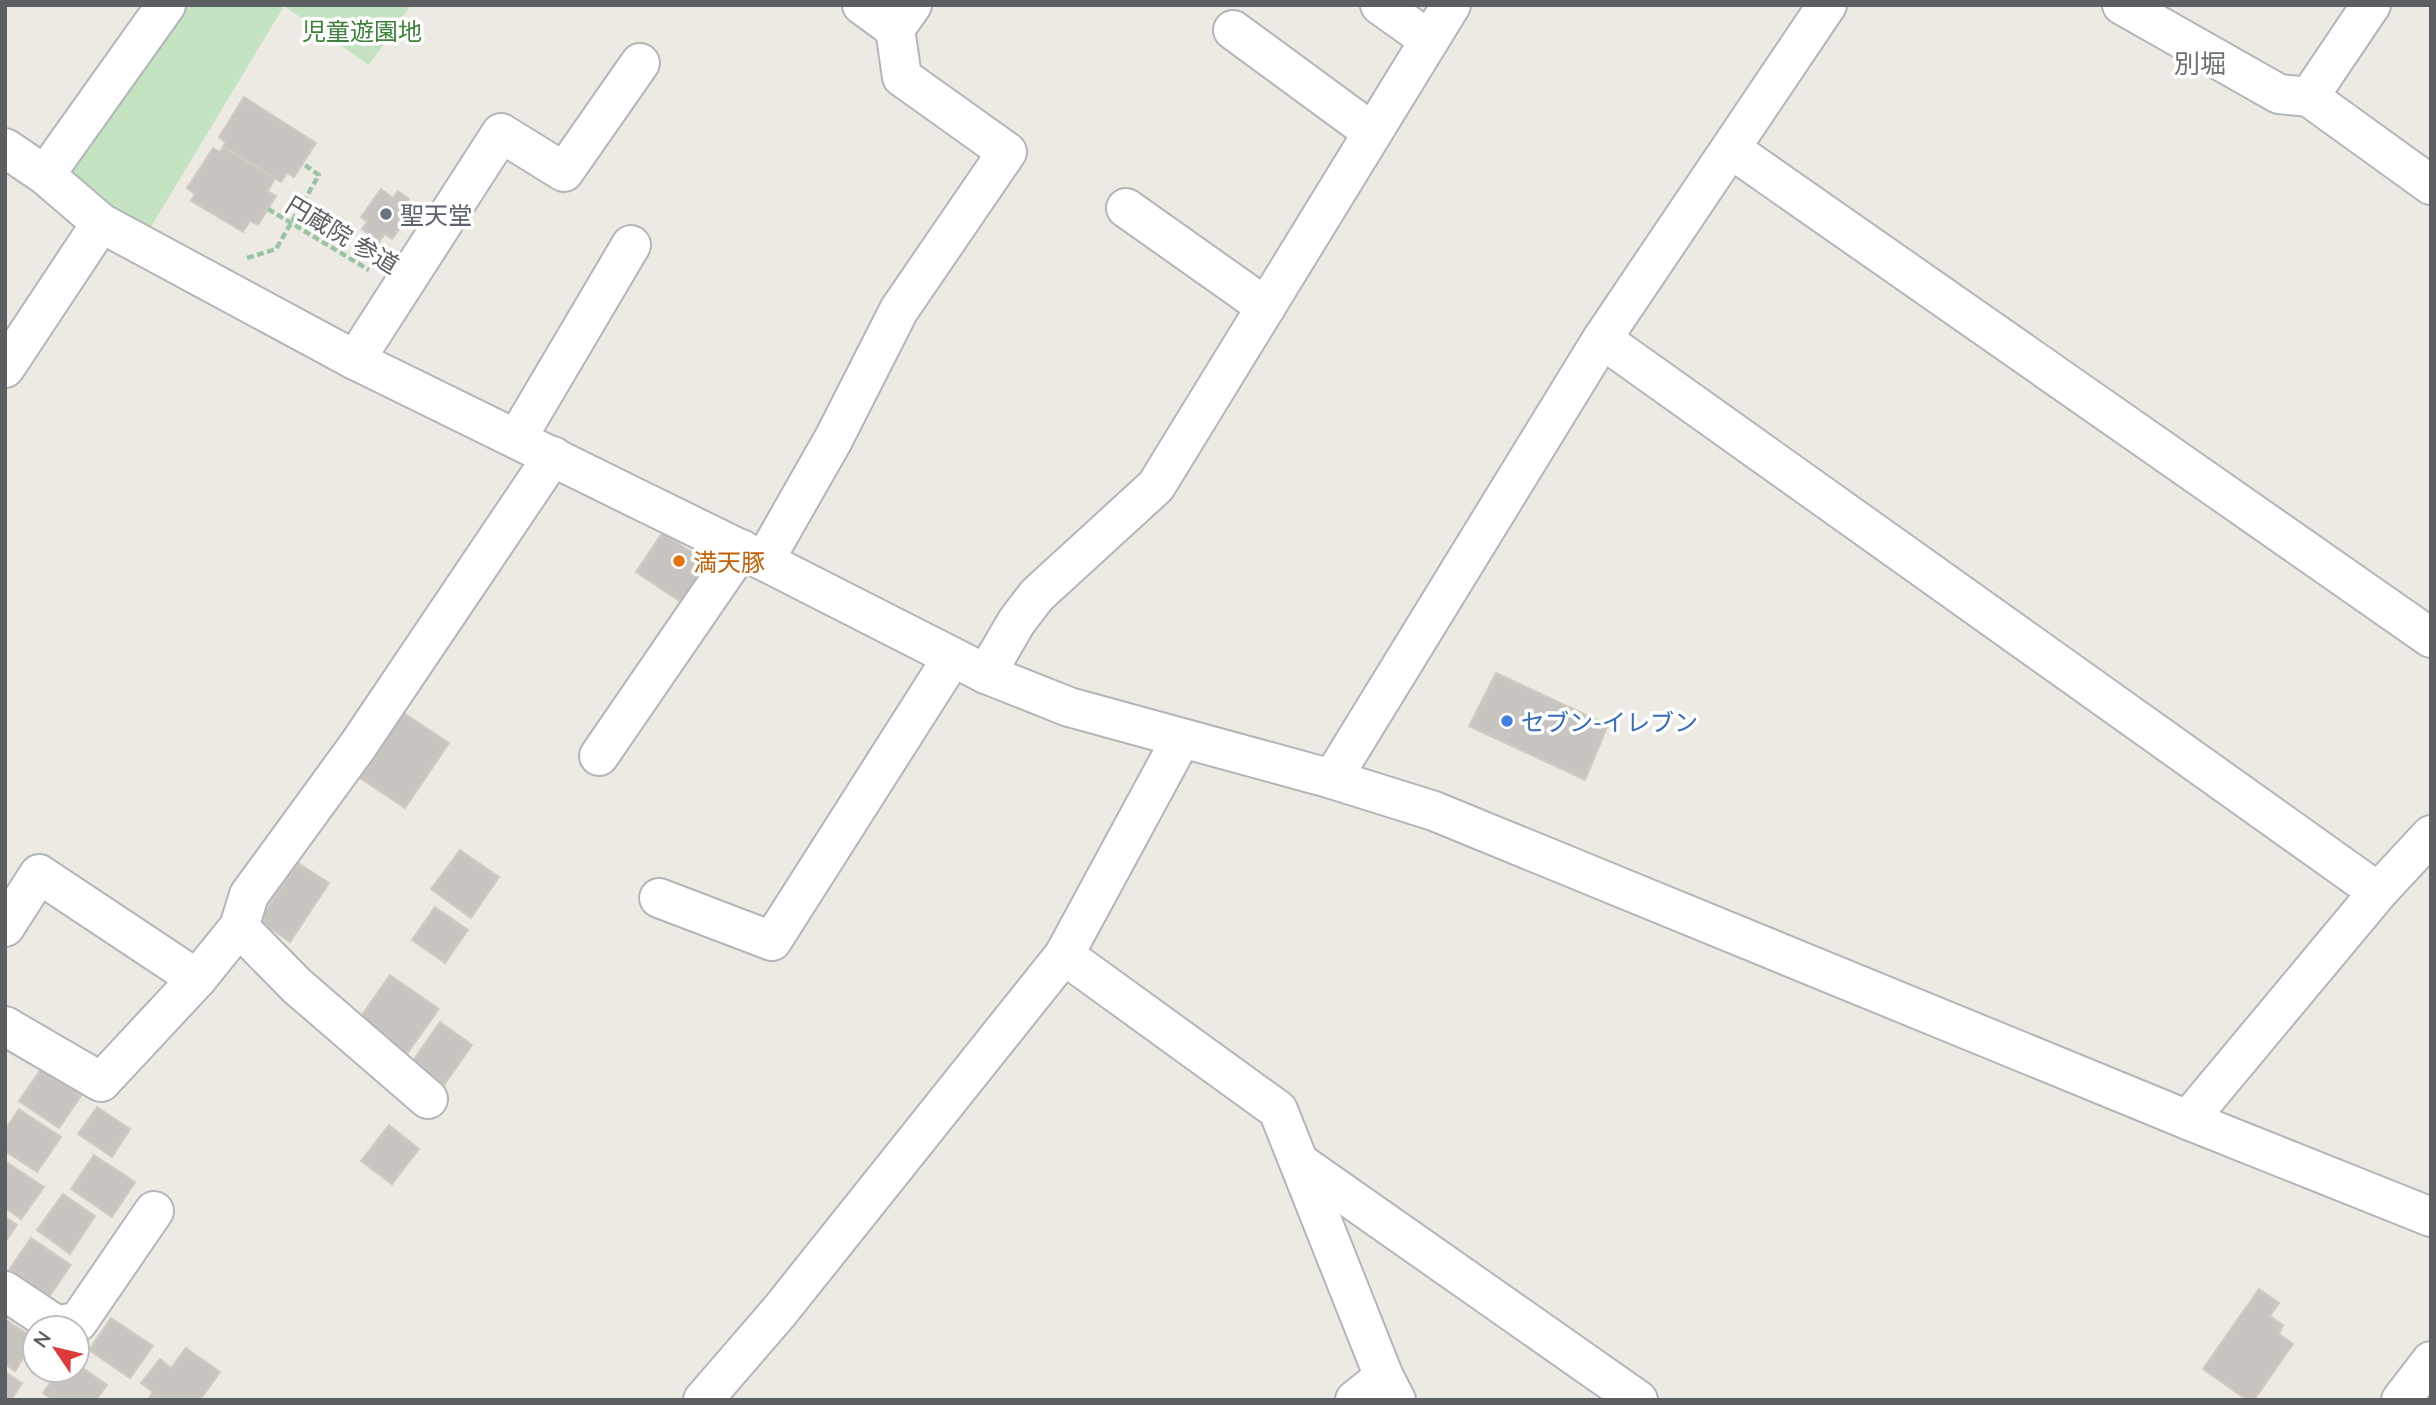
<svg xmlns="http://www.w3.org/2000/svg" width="2436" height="1405" viewBox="0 0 2436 1405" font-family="Lato,'Noto Sans JP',sans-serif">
  <rect width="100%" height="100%" fill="#edeae3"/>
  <polygon fill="#c3e3c1" points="181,5 411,5 369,65 284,6 149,230 70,181 67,171"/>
  <g fill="#c8c5c0" stroke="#d1cbc2" stroke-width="2">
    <polygon points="244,97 316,143 294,177 287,173 281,182 223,147 225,142 219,137"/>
    <polygon points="223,147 275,178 268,191 276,196 258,225 250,221 243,232 191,201 195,194 187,188 213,148 220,152"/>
    <polygon points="381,189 393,198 398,191 409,199 404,205 412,211 392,239 385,234 379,242 362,229 367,222 361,217"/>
    <polygon points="662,533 710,564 684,604 636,572"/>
    <polygon points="1496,673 1608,725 1585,780 1469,726"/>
    <polygon points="404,713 449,743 405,808 360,778"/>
    <polygon points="460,850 499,877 471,918 431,889"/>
    <polygon points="298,863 329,883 290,942 259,920"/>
    <polygon points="435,907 468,930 445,963 412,940"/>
    <polygon points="390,975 439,1009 404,1058 355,1025"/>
    <polygon points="440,1022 472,1045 444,1085 412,1062"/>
    <polygon points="41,1069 81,1096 59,1128 19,1101"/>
    <polygon points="97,1107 130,1129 112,1157 78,1134"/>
    <polygon points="19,1109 61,1137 37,1172 5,1151 5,1130"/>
    <polygon points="389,1125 419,1149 392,1184 361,1161"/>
    <polygon points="94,1155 135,1182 112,1217 71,1189"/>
    <polygon points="5,1161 44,1187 21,1219 5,1208"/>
    <polygon points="63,1194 95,1216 70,1254 37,1230"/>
    <polygon points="5,1217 17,1225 5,1242"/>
    <polygon points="31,1238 71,1265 49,1297 9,1270"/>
    <polygon points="2259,1289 2279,1303 2270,1316 2283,1325 2279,1334 2293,1344 2254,1400 2247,1400 2203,1369"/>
    <polygon points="111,1318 153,1346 130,1378 89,1350"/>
    <polygon points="5,1319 35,1339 15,1371 5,1364"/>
    <polygon points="186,1348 220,1372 200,1400 151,1400 149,1398 153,1392 141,1383 160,1359 171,1368"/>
    <polygon points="77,1364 107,1385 96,1400 53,1400 43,1393 59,1370 77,1370"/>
    <polygon points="5,1372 22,1383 11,1400 5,1400"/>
  </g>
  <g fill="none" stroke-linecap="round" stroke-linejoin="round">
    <defs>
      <g id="minor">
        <polyline points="862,5 895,29 912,5"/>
        <polyline points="1380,5 1429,40"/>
        <polyline points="2122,5 2279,94 2309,97 2431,185"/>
        <polyline points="1233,30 1372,132"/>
        <polyline points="2309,97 2371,5"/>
        <polyline points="5,148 45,175 101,223 355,360 764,561 986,674 1069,707 1332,779 1434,811 2188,1120 2431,1217"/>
        <polyline points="1731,149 2431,638"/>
        <polyline points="45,175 166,5"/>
        <polyline points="1126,208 1266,307"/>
        <polyline points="1602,339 2378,892"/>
        <polyline points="355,360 501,133 564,172 640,63"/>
        <polyline points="5,368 101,223"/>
        <polyline points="517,438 631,245"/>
        <polyline points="764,561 833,440 899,310 1007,152 902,77 895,29"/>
        <polyline points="986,674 1017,621 1037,595 1156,486 1451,5"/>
        <polyline points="599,756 741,549"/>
        <polyline points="1332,779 1602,339 1827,5"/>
        <polyline points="659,898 772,941 952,658"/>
        <polyline points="5,927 39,874 197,979"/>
        <polyline points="239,927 297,986 428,1099"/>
        <polyline points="1064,955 1278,1110 1384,1377 1396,1400"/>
        <polyline points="5,1026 101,1082 197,979 239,927 249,895 357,747 553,456"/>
        <polyline points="2188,1120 2378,892 2431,835"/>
        <polyline points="1300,1163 1638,1400"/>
        <polyline points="5,1291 56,1325 78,1322 154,1211"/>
        <polyline points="703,1400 779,1312 1064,955 1181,739"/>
        <polyline points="1355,1400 1384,1377"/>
        <polyline points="2401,1400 2431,1361"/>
      </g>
    </defs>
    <use href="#minor" stroke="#b3b6b9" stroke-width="42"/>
    <g stroke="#9bc4a3" stroke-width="4.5" stroke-dasharray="7 3.5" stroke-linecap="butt">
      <polyline points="268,209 369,270"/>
      <polyline points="247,258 276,249 319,175 302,163"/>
    </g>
    <use href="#minor" stroke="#fff" stroke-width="38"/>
  </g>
  <circle fill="#6b7280" stroke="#fff" stroke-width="2.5" cx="386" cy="214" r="7"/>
  <circle fill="#e8710a" stroke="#fff" stroke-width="2.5" cx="679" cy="561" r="7"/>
  <circle fill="#3f7fe0" stroke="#fff" stroke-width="2.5" cx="1507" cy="721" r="7"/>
  <g text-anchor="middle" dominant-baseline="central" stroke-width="7" stroke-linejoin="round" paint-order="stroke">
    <g font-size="24" fill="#3c823b" stroke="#fff">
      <text x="362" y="30">児童遊園地</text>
    </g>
    <g font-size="24" fill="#5b616d" stroke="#fff" text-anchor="start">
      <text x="400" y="214">聖天堂</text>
    </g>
    <g font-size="24" fill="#5b5f62" stroke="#fff">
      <text transform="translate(343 234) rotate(31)">円蔵院 参道</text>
    </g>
    <g font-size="24" fill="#c56008" stroke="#fff" text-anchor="start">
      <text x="693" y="561">満天豚</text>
    </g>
    <g font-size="24" fill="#366cbe" stroke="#fff" text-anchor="start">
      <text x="1521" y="721">セブン-イレブン</text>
    </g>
    <g font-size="26" fill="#6c7174" stroke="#fff">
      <text x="2200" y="63">別堀</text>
    </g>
  </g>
  <rect width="2436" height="1405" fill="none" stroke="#5b5f62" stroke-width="14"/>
  <g transform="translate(56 1349) rotate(305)"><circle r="33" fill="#ffffff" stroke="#bdbfc0" stroke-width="2"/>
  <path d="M0-5L12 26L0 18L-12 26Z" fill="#dd3b39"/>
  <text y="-10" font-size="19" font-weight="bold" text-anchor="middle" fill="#5b5f62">N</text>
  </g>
</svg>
